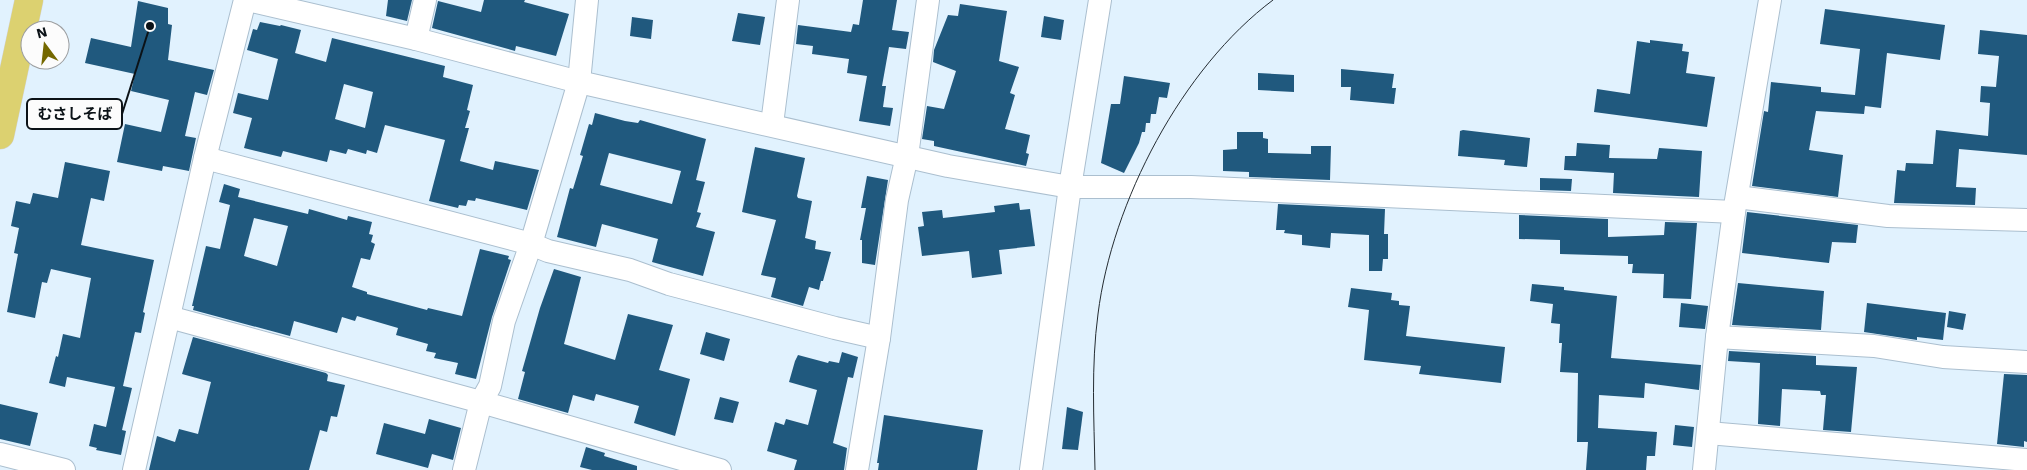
<svg xmlns="http://www.w3.org/2000/svg" width="2027" height="470" viewBox="0 0 2027 470" font-family="'Work Sans','Noto Sans JP',sans-serif">
  <rect width="100%" height="100%" fill="#e1f2fe"/>
  <g fill="#20597e" fill-rule="evenodd">
    <polygon points="388,0 412,0 407,21 386,16"/>
    <polygon points="484,0 525,0 524,2 569,14 556,56 516,46 515,51 432,28 438,1 481,12"/>
    <polygon points="863,0 897,0 892,30 909,32 906,49 889,47 882,86 886,86 883,107 893,108 890,126 859,121 867,76 847,73 849,59 812,54 813,46 796,44 798,25 851,32 853,24 859,25"/>
    <polygon points="138,1 168,8 168,24 172,25 168,60 214,70 207,95 195,92 185,136 196,138 189,171 163,166 162,171 117,162 125,124 161,132 169,100 131,91 135,74 85,63 91,38 131,47"/>
    <polygon points="960,4 1007,11 999,61 1019,67 1010,93 1015,95 1005,129 1030,135 1026,153 1029,154 1026,166 934,146 934,141 922,139 927,106 944,109 956,71 933,62 934,50 948,15 958,16"/>
    <polygon points="1825,9 1945,25 1940,60 1887,53 1881,108 1865,106 1864,114 1816,111 1809,150 1843,155 1838,197 1752,186 1764,111 1768,112 1771,82 1821,87 1821,92 1855,95 1860,49 1820,44"/>
    <polygon points="738,13 765,17 760,45 732,41"/>
    <polygon points="1044,16 1064,20 1061,40 1041,37"/>
    <polygon points="632,17 653,20 651,39 630,36"/>
    <path d="M260 22 280 26 281 25 301 30 295 53 326 62 332 38 445 66 443 77 473 85 467 110 470 111 465 128H469L460 161 493 170 495 161 539 170 527 210 476 198 475 201 468 200 466 206 459 205 458 208 429 201 445 140 385 125 377 153 367 150 366 154 348 149 346 154 330 150 327 162 283 151 281 157 244 148 252 118 233 113 238 93 268 100 278 59 247 50 253 29 257 30ZM344 84 373 92 365 128 335 119Z"/>
    <polygon points="1980,30 2027,35 2027,155 1959,149 1956,187 1976,188 1975,205 1894,203 1897,170 1905,171 1906,163 1933,164 1936,130 1988,136 1990,103 1980,102 1981,86 1996,87 1999,56 1978,54"/>
    <polygon points="1650,40 1683,44 1682,51 1689,52 1686,73 1715,77 1707,127 1594,112 1597,89 1630,94 1637,41 1650,43"/>
    <polygon points="1341,69 1394,74 1392,88 1396,88 1394,104 1350,100 1351,87 1341,87"/>
    <polygon points="1258,73 1294,75 1294,92 1258,90"/>
    <polygon points="1124,76 1170,83 1167,98 1159,97 1156,114 1151,114 1150,123 1146,123 1145,132 1142,132 1139,143 1124,173 1101,163 1111,104 1120,104"/>
    <path d="M595 113 625 121 638 123 640 120 706 139 696 180 705 182 697 212 701 213 696 227 715 232 703 276 652 262 658 239 602 224 596 247 557 237 570 188 573 189 583 156 580 155 589 124 592 125ZM609 153 681 171 672 204 600 185Z"/>
    <polygon points="1463,130 1530,138 1527,167 1504,165 1505,160 1458,156 1460,131"/>
    <polygon points="1237,132 1263,132 1263,138 1268,139 1268,153 1311,154 1311,146 1331,146 1330,180 1249,177 1249,172 1223,171 1223,150 1237,149"/>
    <polygon points="1577,143 1610,145 1609,158 1657,159 1659,148 1702,151 1699,197 1613,193 1614,173 1564,170 1565,156 1576,156"/>
    <polygon points="755,147 805,158 797,196 798,198 812,201 805,238 816,241 815,249 831,252 823,281 821,281 819,290 809,287 803,306 771,297 776,278 761,275 776,220 742,212"/>
    <polygon points="65,162 110,171 104,201 91,198 81,245 154,260 143,312 145,313 141,333 135,332 123,386 132,388 122,430 126,431 121,455 96,450 97,448 89,446 94,424 106,427 115,387 67,377 65,387 49,383 56,356 58,357 63,334 80,338 91,278 51,269 47,283 42,282 35,318 7,312 18,254 14,253 19,228 11,226 16,201 30,204 33,193 58,198"/>
    <polygon points="867,176 888,180 875,265 862,263 862,240 860,240 866,208 861,208"/>
    <polygon points="1540,178 1572,179 1571,191 1540,190"/>
    <path d="M224 184 240 189 238 197 308 214 309 209 347 220 348 216 372 222 369 234 373 235 371 242 375 244 370 260 361 258 352 287 367 292V294L427 310 428 308 462 316 480 249 509 256 508 259 511 260 492 317 476 379 455 374 458 363 434 358 436 353 426 351 428 344 396 335 398 328 357 316 355 321 342 317 337 333 294 321 290 336 193 310 194 306H192L206 246 220 249 230 205 219 202ZM254 218 288 226 277 266 244 256Z"/>
    <polygon points="1019,203 1020,210 1030,209 1035,246 999,250 1002,274 972,278 969,251 922,256 918,227 924,226 922,212 942,210 943,218 995,212 994,206"/>
    <polygon points="1278,204 1385,209 1384,234 1388,234 1388,259 1383,259 1382,271 1369,271 1369,235 1331,233 1330,248 1302,245 1302,235 1284,233 1285,230 1276,230"/>
    <polygon points="1747,212 1858,225 1856,243 1832,242 1829,263 1742,253"/>
    <polygon points="1519,215 1608,219 1608,237 1664,235 1665,222 1697,223 1691,299 1663,298 1664,274 1632,273 1633,264 1628,264 1628,256 1560,254 1560,240 1519,239"/>
    <polygon points="554,269 581,277 564,344 615,360 628,314 673,325 659,370 690,379 675,436 634,423 639,406 596,394 594,401 573,395 568,413 518,399 525,372 522,371 540,308"/>
    <polygon points="1738,283 1824,291 1821,330 1732,325"/>
    <polygon points="1532,284 1564,287 1564,290 1617,296 1611,358 1701,365 1699,390 1645,383 1644,398 1599,395 1598,428 1657,432 1655,456 1647,456 1646,470 1586,470 1588,442 1577,442 1578,373 1560,372 1562,343 1559,343 1560,324 1551,323 1553,304 1530,301"/>
    <polygon points="1351,288 1392,293 1391,300 1399,301 1399,305 1410,306 1406,336 1505,347 1501,383 1419,374 1421,366 1364,360 1369,310 1348,307"/>
    <polygon points="1681,303 1708,306 1705,329 1679,327"/>
    <polygon points="1867,303 1946,313 1943,340 1917,337 1917,340 1864,332"/>
    <polygon points="1949,311 1966,314 1963,330 1947,327"/>
    <polygon points="706,332 730,339 724,361 700,354"/>
    <polygon points="193,337 326,373 328,375 327,381 345,385 337,417 331,416 327,432 320,430 309,470 149,470 157,436 175,442 179,429 198,434 211,382 182,374"/>
    <polygon points="1729,351 1816,356 1816,365 1857,367 1851,432 1823,430 1826,395 1821,395 1820,391 1782,389 1780,426 1758,424 1760,363 1728,361"/>
    <polygon points="842,352 858,357 853,378 848,377 833,443 847,448 844,470 794,470 797,460 767,451 775,422 784,425 786,419 808,425 817,390 789,382 795,361 798,355 828,363 829,361 839,363"/>
    <polygon points="2004,374 2027,375 2027,442 2024,441 2024,447 1997,444"/>
    <polygon points="720,397 739,402 733,423 714,419"/>
    <polygon points="0,404 38,413 30,446 0,439"/>
    <polygon points="1067,407 1083,412 1078,450 1062,449"/>
    <polygon points="884,415 983,430 977,470 878,470 879,463 877,463"/>
    <polygon points="429,419 461,428 453,460 432,454 428,468 376,454 384,423 425,434"/>
    <polygon points="1675,425 1694,427 1692,447 1673,445"/>
    <polygon points="586,447 605,453 604,456 637,466 637,470 592,470 580,467"/>
  </g>
  <g fill="none" stroke-linecap="round" stroke-linejoin="round">
    <defs>
      <g id="minor">
        <polyline points="248,0 416,39 579,82 948,166 1070,187 1191,187 1734,212"/>
        <polyline points="416,39 425,0"/>
        <polyline points="772,124 788,0"/>
        <polyline points="205,158 531,244 548,251 630,270 669,284 835,328 879,338"/>
        <polyline points="1737,197 1888,216 2027,220"/>
        <polyline points="169,317 481,402 720,470"/>
        <polyline points="1717,337 1874,346 1943,357 2027,362"/>
        <polyline points="1708,433 2027,460"/>
        <polyline points="0,454 64,470"/>
        <polyline points="134,470 205,158 245,0"/>
        <polyline points="464,470 481,402 490,386 504,321 531,244 579,82 587,0"/>
        <polyline points="857,470 879,338 897,200 907,156 928,0"/>
        <polyline points="1031,470 1070,187 1100,0"/>
        <polyline points="1704,470 1717,337 1734,212 1770,0"/>
      </g>
      <polyline id="major" points="0,135 29,0"/>
    </defs>
    <use href="#minor" stroke="#abbfcf" stroke-width="24"/>
    <use href="#major" stroke="#d3d4d5" stroke-width="29"/>
    <use href="#minor" stroke="#fff" stroke-width="22"/>
    <use href="#major" stroke="#dcd170" stroke-width="28"/>
    <path stroke="#242c32" stroke-width="1" d="M1095 470C1094 419 1091 366 1098 314 1112 202 1182 68 1273 0"/>
  </g>
  <path fill="none" stroke="#0b1217" stroke-width="2" d="M150 26L122 114"/>
  <circle fill="#0b1217" stroke="#fcfcfc" stroke-width="2" cx="150" cy="26" r="5"/>
  <rect fill="#fcfcfc" stroke="#0b1217" stroke-width="2" x="27" y="99" width="95" height="30" rx="5"/>
  <g font-size="15" text-anchor="middle" font-weight="bold" fill="#0b1217">
    <text x="75" y="119">むさしそば</text>
  </g>
  <g transform="translate(45 45) rotate(345)"><circle r="24" fill="#fcfcfc" stroke="#9c9ea0"/>
  <path d="M0-4L9 19L0 12L-9 19Z" fill="#746800"/>
  <text y="-8" font-size="14" font-weight="bold" text-anchor="middle" fill="#0b1217">N</text>
  </g>
</svg>
